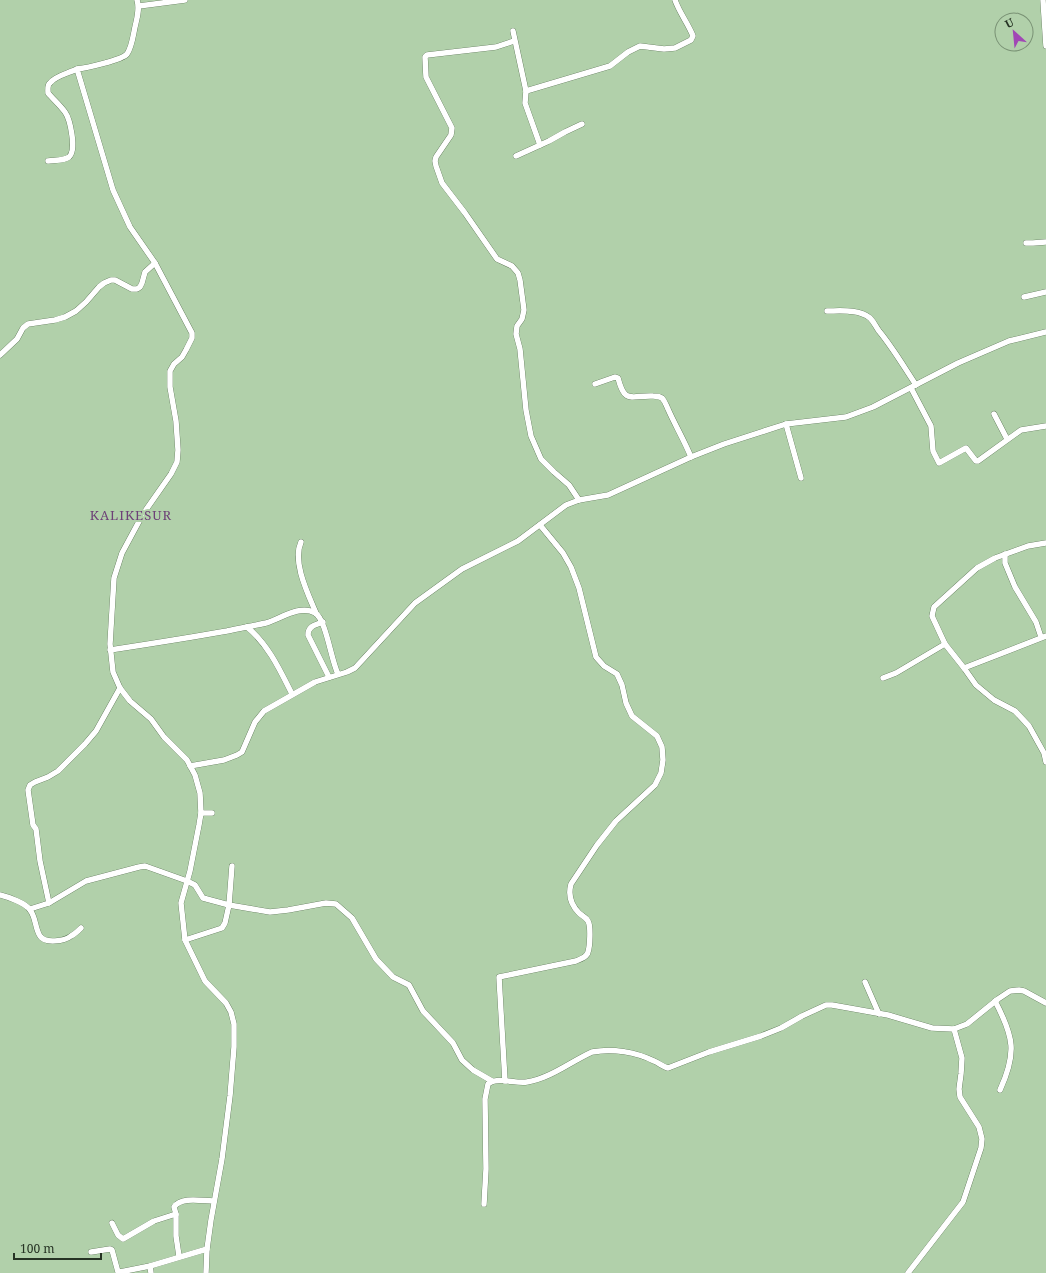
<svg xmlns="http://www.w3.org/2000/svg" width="1046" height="1273" viewBox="0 0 1046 1273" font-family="'Noto Serif',serif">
  <rect width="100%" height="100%" fill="#b1d0aa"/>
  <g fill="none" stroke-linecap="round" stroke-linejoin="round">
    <defs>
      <g id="minor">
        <path d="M137 0C140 9 137 18 135 27 133 36 132 47 127 54 122 60 86 68 77 69L113 190 130 227 155 263 192 333V338L186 350 182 357 174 364 170 371V387L176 421 178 450 177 462 171 474 143 514 122 553 114 578 110 644 113 672 120 688 130 701 151 719 164 737 187 760 195 775 200 793 201 813 199 825 190 871 181 903 185 940 205 981 226 1003 231 1012 234 1024V1047L230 1096 222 1159 211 1220 207 1249 206 1273"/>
        <polyline points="1043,0 1046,46"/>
        <polyline points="139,6 185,0"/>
        <polyline points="513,31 526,91 525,103 540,145"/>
        <polyline points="514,41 496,47 427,55 425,57 426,77 452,128 451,135 436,157 435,161 436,166 442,183 465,213 497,259 512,266 518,273 520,280 524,310 522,319 517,326 516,334 520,349 526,410 531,436 541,459 554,472 569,485 579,500"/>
        <path d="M526 91 610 66 628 52 640 46 664 49 675 48 691 40 693 36C689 25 679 12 675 0"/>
        <polyline points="516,156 549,141 565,132 582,124"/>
        <path d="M48 161C54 160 64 161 69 157 77 150 70 119 65 112 60 105 53 99 48 93 48 89 47 85 50 83 55 76 69 73 77 69"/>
        <polyline points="1026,243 1033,243 1046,242"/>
        <polyline points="1024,297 1046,292"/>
        <path d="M827 311C841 311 859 309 870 318 874 322 876 327 879 331 893 348 904 367 916 385"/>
        <polyline points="0,355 17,339 23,328 28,324 55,320 65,317 76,311 86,302 99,287 104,283 111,280 115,280 132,289 137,289 140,287 142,283 145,272 155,263"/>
        <path d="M595 384 615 377 618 378C625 405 631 395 653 396 657 396 659 396 662 398 665 401 666 405 668 409 675 425 684 440 691 457"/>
        <polyline points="911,388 931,426 933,451 939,463 966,448 976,461 978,461 1021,430 1046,426"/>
        <polyline points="994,414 1007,439"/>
        <polyline points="786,424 801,478"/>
        <path d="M301 542C292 562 308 594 316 613"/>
        <polyline points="1046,543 1028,546 995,558 977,568 934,607 932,616 945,644 964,668 976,685 994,700 1015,711 1029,726 1044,753 1046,762"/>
        <polyline points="1005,554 1005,563 1015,587 1036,622 1041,637"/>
        <path d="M323 622C315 625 308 626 308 635L329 677"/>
        <path d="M247 627C268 644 280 670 292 694"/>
        <path d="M110 650C149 644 188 638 227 631 240 628 253 626 266 623 280 619 300 604 315 613 326 619 331 660 338 674"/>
        <polyline points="964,668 1046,636"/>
        <polyline points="883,678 896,673 945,644"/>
        <polyline points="190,766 224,760 237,755 242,752 255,722 264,711 315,682 347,672 355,668 415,603 462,569 518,541 566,505 579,500 608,495 691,457 724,444 786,424 846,417 873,407 958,363 1009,341 1046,332"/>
        <polyline points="201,813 212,813"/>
        <path d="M0 895C8 897 26 903 30 910 36 917 35 929 40 936 45 944 65 941 71 936 75 934 78 931 81 928"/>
        <polyline points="49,903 40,861 36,829 33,825 28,790 30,785 35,782 48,777 58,771 85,744 96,731 120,688"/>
        <polyline points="30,909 49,903 86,881 139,867 145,866 187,881 195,885 203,898 229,905 232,866"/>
        <polyline points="185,940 222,928 225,923 229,905 270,912 288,910 326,903 336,904 352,918 376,959 393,977 409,985 423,1011 453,1043 462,1060 473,1070 492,1081"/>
        <polyline points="865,982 879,1014"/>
        <path d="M995 1001C1014 1037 1017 1053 1000 1090"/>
        <path d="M505 1081 499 977 576 961C581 959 587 957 588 952 590 946 591 926 588 921 586 917 582 916 579 913 571 905 568 895 571 884L597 845 616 821 655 785 661 773 663 760 662 747 657 736 632 716 626 703 622 685 617 674 604 666 596 657 579 588 571 567 563 553 540 525"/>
        <path d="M484 1204 486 1169 485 1099 488 1084C497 1076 515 1084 527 1082 551 1078 570 1062 592 1052 612 1048 636 1052 654 1061 659 1063 663 1067 668 1068L709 1052 761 1036 781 1028 802 1016 826 1005H832L888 1015 932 1028 954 1029 967 1024 998 999 1010 991 1019 990 1024 991 1046 1003"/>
        <polyline points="112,1223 118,1235 123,1239 154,1221 176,1214"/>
        <polyline points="91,1252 110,1249 112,1250 118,1272 120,1272 150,1266 207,1249"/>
        <path d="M179 1256 176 1236V1214L174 1207C181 1196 203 1201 213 1201"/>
        <polyline points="150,1266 151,1273"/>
        <polyline points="908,1273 963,1202 981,1148 982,1139 979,1127 960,1097 959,1089 961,1074 962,1058 954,1029"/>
      </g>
    </defs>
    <use href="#minor" stroke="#496442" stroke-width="6"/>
    <use href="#minor" stroke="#fff" stroke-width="5.5"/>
  </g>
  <g text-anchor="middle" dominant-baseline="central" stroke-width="4" stroke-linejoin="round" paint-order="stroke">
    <g font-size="13" letter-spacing="1" fill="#6d4177" stroke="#b1d0aa">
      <text x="131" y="515">KALIKESUR</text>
    </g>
  </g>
  <g transform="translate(1014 32) rotate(333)"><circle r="19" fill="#b1d0aa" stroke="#799174"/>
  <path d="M0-3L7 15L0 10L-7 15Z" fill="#a148b5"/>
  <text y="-6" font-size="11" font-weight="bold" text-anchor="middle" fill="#263324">U</text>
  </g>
  <path d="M14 1253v6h87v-6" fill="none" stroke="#263324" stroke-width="2"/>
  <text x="20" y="1253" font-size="12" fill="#263324" stroke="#b1d0aa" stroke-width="3" paint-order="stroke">100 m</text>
</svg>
